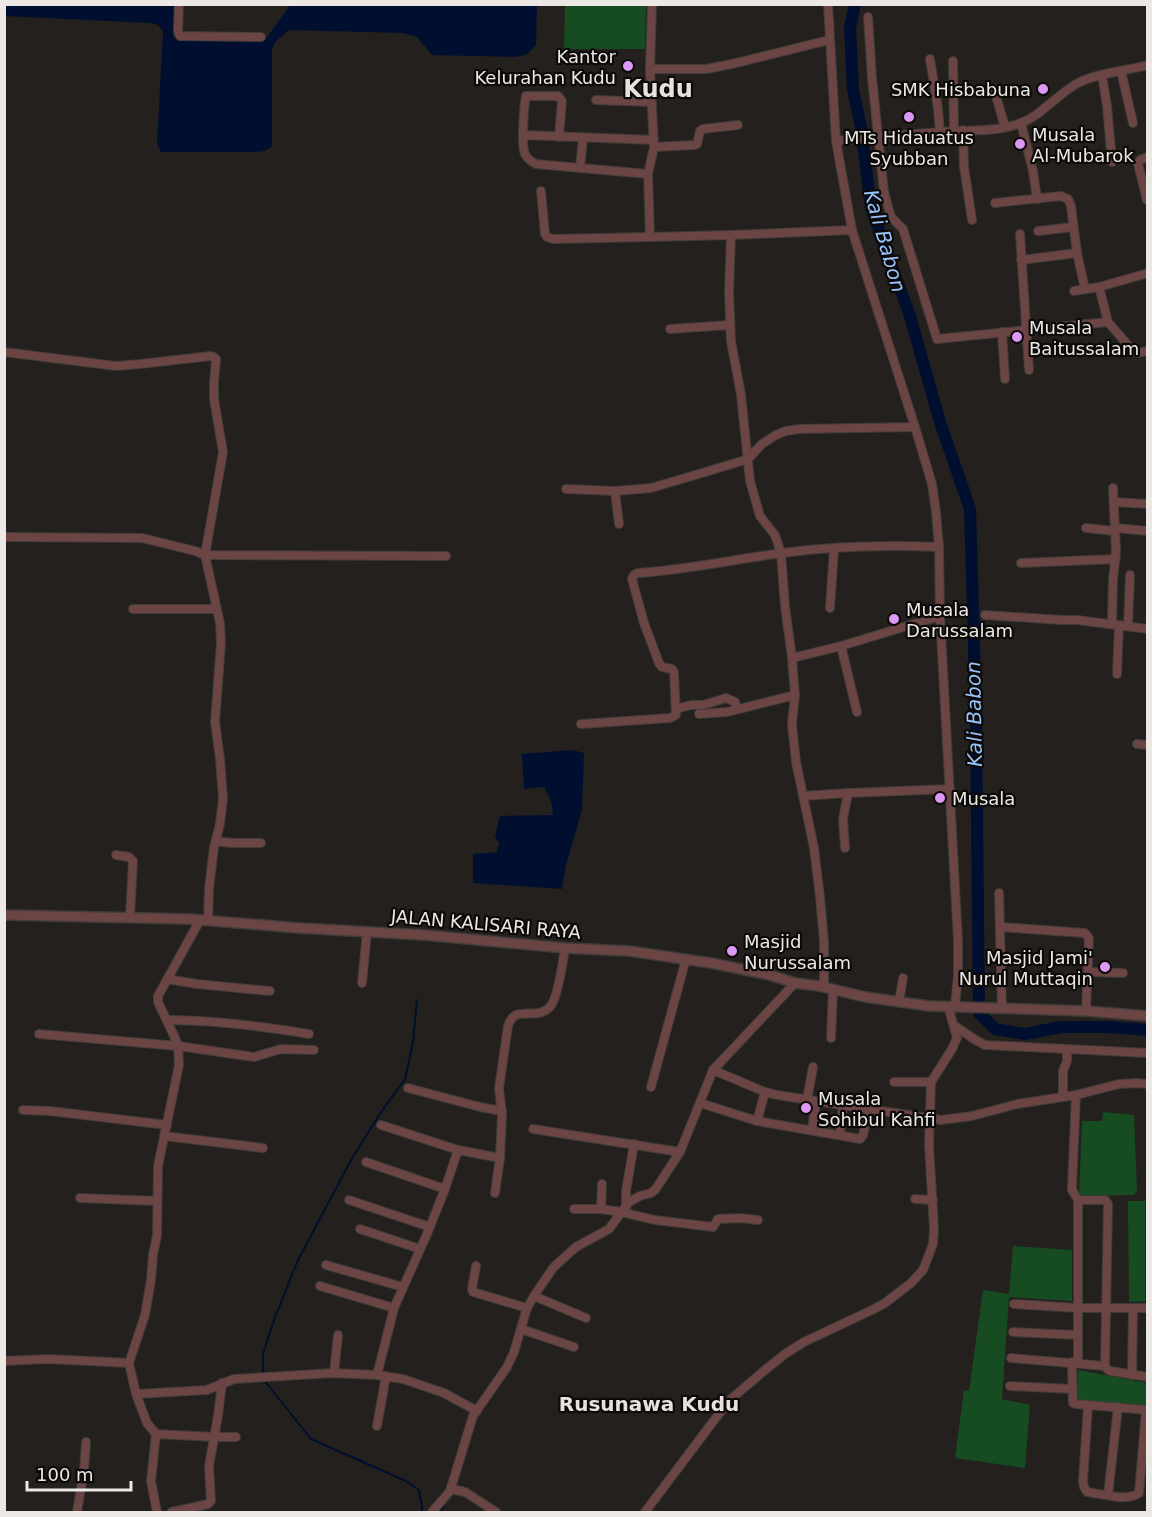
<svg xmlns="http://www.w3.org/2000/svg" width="1152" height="1517" viewBox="0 0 1152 1517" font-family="'DejaVu Sans',sans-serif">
  <rect width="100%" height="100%" fill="#24201d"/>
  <g fill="#174c23">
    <polygon points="565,5 646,5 645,49 564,49"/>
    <polygon points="1103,1112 1134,1115 1137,1190 1134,1195 1079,1196 1082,1121 1102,1121"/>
    <polygon points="1128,1201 1145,1201 1145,1301 1129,1302"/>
    <polygon points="1013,1246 1072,1250 1072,1301 1009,1297 1002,1399 1030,1405 1025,1468 955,1458 964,1390 969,1391 983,1290 1009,1294"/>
    <polygon points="1078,1370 1147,1383 1147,1408 1077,1402"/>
  </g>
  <g fill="#000f30">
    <polygon points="5,5 174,5 173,36 176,39 183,40 263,40 268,36 290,5 537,5 536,45 527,54 516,57 432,55 417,37 404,33 289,30 276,41 272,49 272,146 265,151 257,152 161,152 157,144 163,32 158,25 150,23 5,16"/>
    <polygon points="572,750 584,753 582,810 566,865 562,889 473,883 473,854 497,852 499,843 495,837 500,816 553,815 551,801 544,787 524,789 522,754"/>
  </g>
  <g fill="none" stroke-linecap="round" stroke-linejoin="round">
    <g stroke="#000f30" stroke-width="2">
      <polyline points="263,1374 263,1354 274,1320 297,1262 351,1160 379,1115 405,1079 413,1042 417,1000"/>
      <polyline points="264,1380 311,1439 406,1481 419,1490 422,1507 422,1512"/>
      <polyline points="440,1512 444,1505"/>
    </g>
    <polyline stroke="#000f30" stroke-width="12" points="855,4 850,28 853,90 861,127 871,208 910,316 940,422 970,509 976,715 979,1013 995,1029 1025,1034 1061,1027 1107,1027 1148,1030"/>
    <defs>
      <g id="minor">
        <polyline points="179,4 178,31 180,36 261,37"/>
        <polyline points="652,4 650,69 654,147 648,174 650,237 731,235 729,292 731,341 741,395 750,481 760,516 775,535 781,553 785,606 792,658 795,695 792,724 796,762 814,848 820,897 824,942 824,987"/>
        <polyline points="828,4 836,141 852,230 915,427 932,484 936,512 939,547 940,616 958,941 958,975 955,1006"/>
        <polyline points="868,17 872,78 884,192 891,217 903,229 937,339 1108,322 1099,287 1148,273"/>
        <polyline points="930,59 938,109 940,132"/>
        <polyline points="953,61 954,131"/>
        <polyline points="650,69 706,69 732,64 829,40"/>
        <polyline points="1121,71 1133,123"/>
        <polyline points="1102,75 1107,106 1112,162"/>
        <polyline points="994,89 1005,127"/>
        <polyline points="596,100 651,102"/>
        <polyline points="1021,123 1033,171 1037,199"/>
        <polyline points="963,130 964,167 972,220"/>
        <polyline points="524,135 654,140"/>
        <path d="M559 137 562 101 558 96H526C524 105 521 146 525 154 527 158 532 162 536 164L648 174"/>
        <path d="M836 141C871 138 907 134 942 132 964 130 995 132 1015 125 1041 118 1057 93 1080 82 1101 72 1126 71 1148 65"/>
        <polyline points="654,147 695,145 697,144 700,131 703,129 738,125"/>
        <polyline points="580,168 583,138"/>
        <polyline points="541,191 545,234 547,237 553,239 650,237"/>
        <polyline points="1147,200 1138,164 1140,160 1148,157"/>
        <polyline points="995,203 1061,196 1068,199 1071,206 1077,253 1085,289"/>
        <polyline points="1038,231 1073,227"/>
        <polyline points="1020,234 1029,370"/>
        <polyline points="731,235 852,230"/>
        <polyline points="1021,260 1077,253"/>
        <polyline points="1074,291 1099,287"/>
        <polyline points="1108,322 1133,351 1137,353 1148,351"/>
        <polyline points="670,329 729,325"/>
        <polyline points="1002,332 1005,379"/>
        <polyline points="4,352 116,366 140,364 211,356 214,357 216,359 214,383 214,399 223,452 205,555 220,623 221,643 215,722 220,759 223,798 220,824 214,847 209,889 208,920"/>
        <polyline points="566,489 615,491 651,488 702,473 748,459 762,444 776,435 786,431 799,429 915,427"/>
        <polyline points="615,491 619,524"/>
        <polyline points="1114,502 1148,504"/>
        <polyline points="1086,528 1115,531"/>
        <polyline points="1115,528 1148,531"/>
        <polyline points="4,537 142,538 195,551 205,555 446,556"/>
        <polyline points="1021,563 1116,559"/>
        <polyline points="830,608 834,549"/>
        <polyline points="133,609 217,609"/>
        <polyline points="985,615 1062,620 1077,620 1148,629"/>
        <polyline points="1112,623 1113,580 1116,551 1113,488"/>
        <polyline points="1128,626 1130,575"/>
        <polyline points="841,646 857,712"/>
        <polyline points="792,658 841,646 940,616"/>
        <polyline points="1117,674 1119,625"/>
        <polyline points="676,709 691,705 703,705 726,698 735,702 737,709"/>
        <polyline points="699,714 727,712 795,695"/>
        <path d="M581 724 670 718 676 715 674 672 672 669 662 667 659 663 644 623 632 579 634 575 638 573C687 570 735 559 783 553 834 546 888 545 939 547"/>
        <polyline points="1137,744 1148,745"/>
        <polyline points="803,796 848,793 950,789"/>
        <path d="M216 841C231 844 246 843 261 843"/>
        <polyline points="845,848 843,819 848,793"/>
        <polyline points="116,855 129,857 133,861 130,917"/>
        <polyline points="999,893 1002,1008"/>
        <polyline points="1000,927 1085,933 1089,938 1086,1011"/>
        <polyline points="1088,972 1123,973"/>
        <polyline points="167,979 197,984 270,991"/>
        <polyline points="362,983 367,932"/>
        <polyline points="899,1002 903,978"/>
        <path d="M167 1020C215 1020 261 1026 309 1034"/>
        <polyline points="955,1026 974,1039 985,1045 1148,1053"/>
        <polyline points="39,1034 178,1046 254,1057 281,1049 314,1050"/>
        <polyline points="831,1038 833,989"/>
        <polyline points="713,1070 765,1092 777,1095 941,1120 972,1116 1017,1104 1076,1095 1119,1084 1136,1083 1148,1084"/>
        <polyline points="894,1082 931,1082"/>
        <polyline points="651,1087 686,959"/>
        <polyline points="408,1088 480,1107 502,1111"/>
        <polyline points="1076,1095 1072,1187 1072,1190 1078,1200"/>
        <polyline points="1063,1097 1063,1071 1067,1061 1067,1050"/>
        <polyline points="807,1100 813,1067"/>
        <polyline points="700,1103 757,1121 860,1139 863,1135 869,1110"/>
        <polyline points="23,1110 50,1111 167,1125"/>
        <polyline points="757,1121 765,1092"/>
        <polyline points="381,1125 458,1150 500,1158"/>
        <polyline points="533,1129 680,1152"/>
        <polyline points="812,1130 816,1101"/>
        <polyline points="840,1135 843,1106"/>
        <polyline points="164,1136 263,1148"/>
        <polyline points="366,1162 445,1189"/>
        <path d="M495 1193 500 1158 502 1115 499 1088 508 1026C515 1003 535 1022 550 1007 558 998 563 961 565 948"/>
        <polyline points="80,1198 157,1201"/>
        <polyline points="915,1199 933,1200"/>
        <polyline points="349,1200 430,1227"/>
        <polyline points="1078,1200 1105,1200 1108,1204 1105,1366"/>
        <polyline points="1078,1200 1078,1363"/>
        <polyline points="626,1207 626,1191 634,1144"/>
        <polyline points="574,1209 601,1209 621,1212 655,1220 713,1227 718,1219 740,1218 758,1220"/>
        <polyline points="601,1209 602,1184"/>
        <polyline points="360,1229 420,1249"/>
        <polyline points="326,1265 403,1287"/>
        <polyline points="476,1266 472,1289 473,1292 527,1308"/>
        <polyline points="320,1286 394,1308"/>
        <polyline points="534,1296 586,1318"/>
        <polyline points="1014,1304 1078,1308 1148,1308"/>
        <polyline points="521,1329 574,1347"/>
        <polyline points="1013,1332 1078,1335"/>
        <polyline points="1011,1358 1105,1366 1107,1369 1110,1371 1148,1377"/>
        <polyline points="4,1361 48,1359 129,1363"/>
        <polyline points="1072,1362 1073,1403 1076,1404 1148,1410"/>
        <polyline points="334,1373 338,1335"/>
        <polyline points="377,1375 394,1308 427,1234 445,1189 458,1150"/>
        <polyline points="1132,1375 1133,1308"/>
        <polyline points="1010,1386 1072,1389"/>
        <polyline points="136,1394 207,1390 234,1379 334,1373 377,1375 403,1379 444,1393 477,1411"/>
        <path d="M1088 1406 1083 1481 1084 1487 1087 1492C1102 1494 1127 1502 1139 1493L1146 1410"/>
        <polyline points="377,1426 386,1376"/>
        <polyline points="156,1434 215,1437 236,1437"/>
        <polyline points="451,1489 465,1492 496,1512"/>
        <polyline points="1108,1495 1118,1407"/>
        <polyline points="77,1512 84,1470 86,1442"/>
        <polyline points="157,1512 151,1481 156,1434 147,1423 136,1394 129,1363 145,1315 151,1280 153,1255 157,1235 158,1166 179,1065 178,1046 175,1038 158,1002 158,996 200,920"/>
        <polyline points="172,1512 208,1504 211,1501 209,1466 218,1416 222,1383"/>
        <polyline points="432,1512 450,1491 473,1416 507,1367 514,1352 527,1308 534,1296 553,1268 568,1254 576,1247 609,1229 629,1202 640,1196 651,1193 655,1190 680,1152 713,1070 795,983"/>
        <polyline points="645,1512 712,1423 731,1399 765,1370 785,1354 804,1342 874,1309 885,1303 911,1283 923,1270 933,1244 934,1229 929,1145 931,1082 952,1049 957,1038 948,1006"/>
      </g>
      <polyline id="tertiary" points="4,915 189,919 299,928 424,935 565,948 629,951 711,963 770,975 795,983 819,986 865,997 929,1006 1086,1011 1148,1016"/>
    </defs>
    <use href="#minor" stroke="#403c39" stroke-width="10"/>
    <use href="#tertiary" stroke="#403c39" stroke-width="12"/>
    <use href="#minor" stroke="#6b4444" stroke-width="8"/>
    <use href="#tertiary" stroke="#6b4444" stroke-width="9"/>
  </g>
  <g fill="#dc99f4" stroke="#0c0a09" stroke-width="2">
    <circle cx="628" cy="66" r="6"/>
    <circle cx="1043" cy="89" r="6"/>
    <circle cx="909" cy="117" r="6"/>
    <circle cx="1020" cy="144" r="6"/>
    <circle cx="1017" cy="337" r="6"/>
    <circle cx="894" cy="619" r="6"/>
    <circle cx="940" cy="798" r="6"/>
    <circle cx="732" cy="951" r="6"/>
    <circle cx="1105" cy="967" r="6"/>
    <circle cx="806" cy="1108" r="6"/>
  </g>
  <g text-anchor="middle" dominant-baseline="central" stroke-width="4.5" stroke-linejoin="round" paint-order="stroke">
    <g font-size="18" fill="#ebe8e5" stroke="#0c0a09" text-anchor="start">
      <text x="616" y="56" text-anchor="end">Kantor<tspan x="616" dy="21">Kelurahan Kudu</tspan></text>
      <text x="1031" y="89" text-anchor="end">SMK Hisbabuna</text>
      <text x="1032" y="134">Musala<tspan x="1032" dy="21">Al-Mubarok</tspan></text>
      <text x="909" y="137" text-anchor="middle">MTs Hidauatus<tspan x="909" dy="21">Syubban</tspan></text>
      <text x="1029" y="327">Musala<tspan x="1029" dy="21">Baitussalam</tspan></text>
      <text x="906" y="609">Musala<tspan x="906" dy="21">Darussalam</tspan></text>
      <text x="952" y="798">Musala</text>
      <text x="744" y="941">Masjid<tspan x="744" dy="21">Nurussalam</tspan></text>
      <text x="1093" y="957" text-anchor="end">Masjid Jami'<tspan x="1093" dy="21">Nurul Muttaqin</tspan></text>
      <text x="818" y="1098">Musala<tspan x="818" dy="21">Sohibul Kahfi</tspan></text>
    </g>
    <g font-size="18" fill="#ebe8e5" stroke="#0c0a09">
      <text transform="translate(486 924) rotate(5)">JALAN KALISARI RAYA</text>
    </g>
    <g font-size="20" font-style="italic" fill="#98c3fa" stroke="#0c0a09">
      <text transform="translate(885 241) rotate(74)">Kali Babon</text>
      <text transform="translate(974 714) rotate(-91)">Kali Babon</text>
    </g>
    <g font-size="20" font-weight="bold" fill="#e7e2dd" stroke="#0c0a09">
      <text x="649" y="1404">Rusunawa Kudu</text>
    </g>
    <g font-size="24" font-weight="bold" fill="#e7e2dd" stroke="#0c0a09">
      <text x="658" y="89">Kudu</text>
    </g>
  </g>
  <rect width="1152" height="1517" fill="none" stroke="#ebe8e5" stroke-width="12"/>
  <path d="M27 1481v9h104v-9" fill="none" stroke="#ebe8e5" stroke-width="3"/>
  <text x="36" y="1481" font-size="18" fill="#ebe8e5" stroke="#0c0a09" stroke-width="4.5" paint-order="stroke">100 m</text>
</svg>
